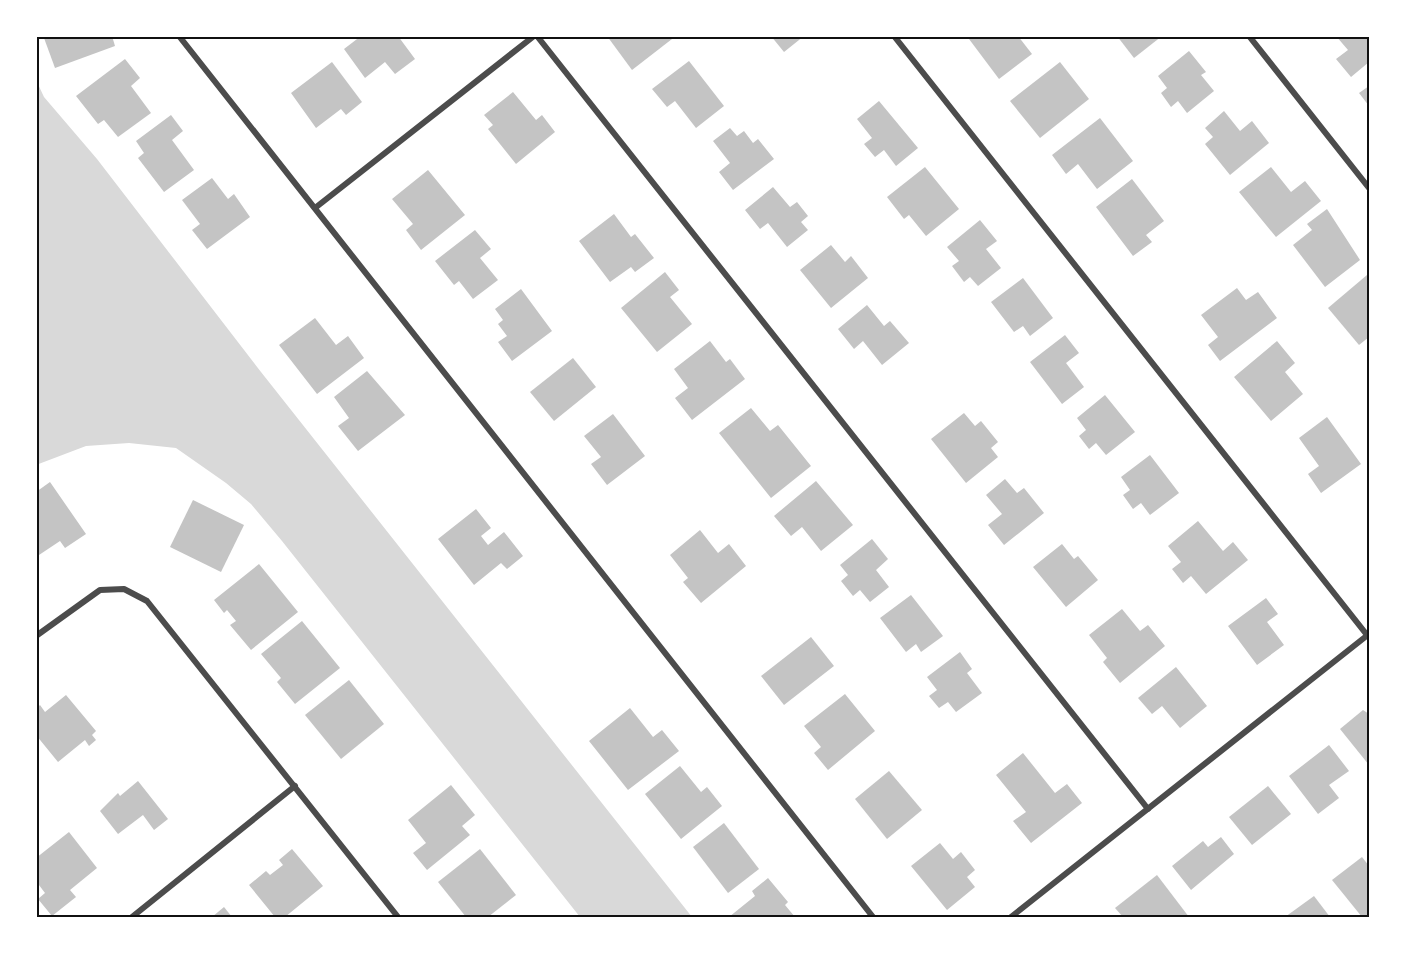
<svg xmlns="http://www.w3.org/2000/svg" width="1405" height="953" viewBox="0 0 1405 953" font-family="'Source Serif 4',serif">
  <rect width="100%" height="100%" fill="#fff"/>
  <polygon fill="#d9d9d9" points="36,80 44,97 97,159 261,372 692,917 580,917 282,541 251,504 226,483 176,448 129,443 86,446 36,465"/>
  <g fill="#c4c4c4">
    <polygon points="49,36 112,36 115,46 55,68 44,38"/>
    <polygon points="361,36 398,36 415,59 395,74 385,62 365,78 344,49"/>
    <polygon points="607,36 670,36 672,39 632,70"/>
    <polygon points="771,36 804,36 784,52"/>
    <polygon points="972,36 1018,36 1032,54 999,79 969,39"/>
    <polygon points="1117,36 1162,36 1134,58"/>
    <polygon points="1336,36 1369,36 1369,62 1351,77 1336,59 1348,50"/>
    <polygon points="1189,51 1206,72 1201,75 1214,91 1187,113 1178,101 1171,107 1161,93 1167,88 1158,76"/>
    <polygon points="125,59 140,78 131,86 151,113 118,137 104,120 98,124 76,96"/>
    <polygon points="689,61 724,106 696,128 675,101 667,107 652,89"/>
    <polygon points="332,62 362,102 346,115 341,109 316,128 291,93"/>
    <polygon points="1060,62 1089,99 1040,138 1010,101"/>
    <polygon points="1369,86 1369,106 1359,93"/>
    <polygon points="513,92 536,120 542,115 555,132 516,164 488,129 493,125 484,115"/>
    <polygon points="879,101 918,148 896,166 884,150 875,157 864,144 872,138 857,119"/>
    <polygon points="1224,111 1240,131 1252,121 1269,143 1230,175 1205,144 1213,137 1205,128"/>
    <polygon points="171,115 183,131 172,140 194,170 164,192 138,158 144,153 136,141"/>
    <polygon points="1100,118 1133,161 1097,189 1078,164 1066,174 1052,155"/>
    <polygon points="730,128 737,136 744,131 753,143 758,139 774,159 733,190 719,172 730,163 713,141"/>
    <polygon points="925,167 959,209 926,236 909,215 904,219 887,197"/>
    <polygon points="1271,167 1291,192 1305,181 1321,201 1276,237 1239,192"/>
    <polygon points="428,170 465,215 421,250 406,230 413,224 392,199"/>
    <polygon points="212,178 228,199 234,194 250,217 207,249 192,230 200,224 182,200"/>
    <polygon points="1132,179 1164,221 1146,235 1152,242 1133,256 1096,207"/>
    <polygon points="773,187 790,207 797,202 808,216 801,222 808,230 787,247 768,223 760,229 745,210"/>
    <polygon points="1327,209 1360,260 1325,287 1293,245 1312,230 1307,224"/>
    <polygon points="614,214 631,237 635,234 654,258 635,272 631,267 610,282 579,241"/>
    <polygon points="980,220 997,241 986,249 1001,268 978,286 970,277 964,282 952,266 959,261 947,247"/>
    <polygon points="475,230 491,249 480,258 498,280 473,299 459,281 454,285 435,261"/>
    <polygon points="831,245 845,262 851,256 868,278 831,308 800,270"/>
    <polygon points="665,272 679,290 670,297 692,324 657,352 621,308"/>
    <polygon points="1367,275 1369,337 1359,345 1328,308"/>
    <polygon points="1023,278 1053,318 1030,336 1023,326 1014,332 991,302"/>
    <polygon points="1237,288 1246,300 1258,292 1277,318 1220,361 1208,345 1218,337 1201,315"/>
    <polygon points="521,289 552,331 512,361 498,342 507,336 498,324 503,320 495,309"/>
    <polygon points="867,305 884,326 890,321 909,343 882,365 863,341 854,349 838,329"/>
    <polygon points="315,318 336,345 348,336 364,358 317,394 279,345"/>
    <polygon points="1065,335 1079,353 1066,363 1084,387 1062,404 1030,362"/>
    <polygon points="710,341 726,362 730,359 745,379 692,420 675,398 688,388 674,369"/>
    <polygon points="1277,341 1295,363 1285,372 1303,394 1271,421 1234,377"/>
    <polygon points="573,358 596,387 554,421 530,392"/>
    <polygon points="367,371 405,415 358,451 338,426 349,418 334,397"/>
    <polygon points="1105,395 1135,432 1106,455 1096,443 1089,449 1079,436 1086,430 1077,418"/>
    <polygon points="751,408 770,431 778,425 811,466 771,498 719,433"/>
    <polygon points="964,413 975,426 981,421 998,442 991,448 998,457 966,483 931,439"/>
    <polygon points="613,414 645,456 607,485 591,464 601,457 584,436"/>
    <polygon points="1327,417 1361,464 1321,493 1308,474 1319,466 1299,438"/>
    <polygon points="1150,455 1179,493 1150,515 1141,503 1133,509 1123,495 1130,490 1121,477"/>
    <polygon points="1005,479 1017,493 1024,488 1044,513 1004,545 988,525 1002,514 986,495"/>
    <polygon points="816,481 853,525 821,551 802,527 791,536 774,516"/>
    <polygon points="50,482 86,534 65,548 60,541 36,557 36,492"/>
    <polygon points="193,500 244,525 221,572 170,547"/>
    <polygon points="476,509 491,528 481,536 488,545 504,532 523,556 507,569 501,563 474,585 438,539"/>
    <polygon points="1198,521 1223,551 1233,542 1248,560 1206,594 1191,576 1183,583 1172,569 1181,562 1168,546"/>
    <polygon points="700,530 718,553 729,544 746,566 701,603 683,582 688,578 670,555"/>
    <polygon points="872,539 888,559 876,570 889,587 870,602 860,590 853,596 841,581 848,575 840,565"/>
    <polygon points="1062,544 1074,559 1078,556 1098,580 1066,607 1033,567"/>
    <polygon points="259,564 298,612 251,650 230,625 236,621 227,610 224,613 214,600"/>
    <polygon points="911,595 943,636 921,652 916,644 906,652 880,618"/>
    <polygon points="1266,598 1278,614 1267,622 1284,645 1257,665 1228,626"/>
    <polygon points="1122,609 1140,631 1148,625 1165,646 1120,683 1103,662 1107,658 1089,635"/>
    <polygon points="302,621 340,668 295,704 277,682 281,678 261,654"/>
    <polygon points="811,637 834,666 784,705 761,676"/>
    <polygon points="960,652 972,669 967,673 982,693 956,712 948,702 939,708 929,696 937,690 927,677"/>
    <polygon points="1176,667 1207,706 1180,728 1162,706 1152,714 1138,698"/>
    <polygon points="349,680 384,724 341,759 305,715"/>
    <polygon points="845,694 875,731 828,770 814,753 821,747 804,726"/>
    <polygon points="66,695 96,731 92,735 96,740 89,746 85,740 58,762 36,735 36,709 40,705 45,712"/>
    <polygon points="630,708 653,737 662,730 679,751 628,790 589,741"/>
    <polygon points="1363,710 1369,714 1369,765 1340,729"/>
    <polygon points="1329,745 1349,771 1329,785 1339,798 1318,814 1289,776"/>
    <polygon points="1023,753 1055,793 1067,784 1082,803 1031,843 1013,821 1026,812 996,775"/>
    <polygon points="680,766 701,792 707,787 722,806 681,839 645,794"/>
    <polygon points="889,771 922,810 887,839 855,799"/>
    <polygon points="138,781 168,819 154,830 143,815 118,834 100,811 118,793 120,796"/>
    <polygon points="451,785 475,815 462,826 470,835 427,870 413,853 426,843 408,820"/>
    <polygon points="1268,786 1291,814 1252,845 1229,817"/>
    <polygon points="724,823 759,869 728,893 693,847"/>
    <polygon points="69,832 97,868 70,890 76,897 52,916 38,899 45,893 36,881 36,858"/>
    <polygon points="1221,837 1234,854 1191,890 1172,866 1203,841 1208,847"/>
    <polygon points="940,843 953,859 961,852 975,870 967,877 975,887 947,910 911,866"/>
    <polygon points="292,849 323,886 285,917 275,917 249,885 266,871 270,875 283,865 279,860"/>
    <polygon points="480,849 516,895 488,917 466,917 438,882"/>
    <polygon points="1362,857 1369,866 1369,917 1362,917 1332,880"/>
    <polygon points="1157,875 1189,917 1123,917 1115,908"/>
    <polygon points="768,878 788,902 785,905 795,917 729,917 755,896 752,891"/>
    <polygon points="1314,896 1330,917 1285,917"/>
    <polygon points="224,907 232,917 212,917"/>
  </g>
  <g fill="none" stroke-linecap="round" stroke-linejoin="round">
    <g stroke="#4c4c4c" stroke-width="6">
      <polyline points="179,36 873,917"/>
      <polyline points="537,36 1148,809"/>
      <polyline points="894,36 1367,635"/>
      <polyline points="1249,36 1369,188"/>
      <polyline points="315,208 534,36"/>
      <polyline points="36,636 100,590 124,589 147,601 398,917"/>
      <polyline points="132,917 295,786"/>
      <polyline points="1011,917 1369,634"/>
    </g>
  </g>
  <rect width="1405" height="953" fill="none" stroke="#ffffff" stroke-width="75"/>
  <rect x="38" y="38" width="1330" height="878" fill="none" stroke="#111" stroke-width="2"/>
</svg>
